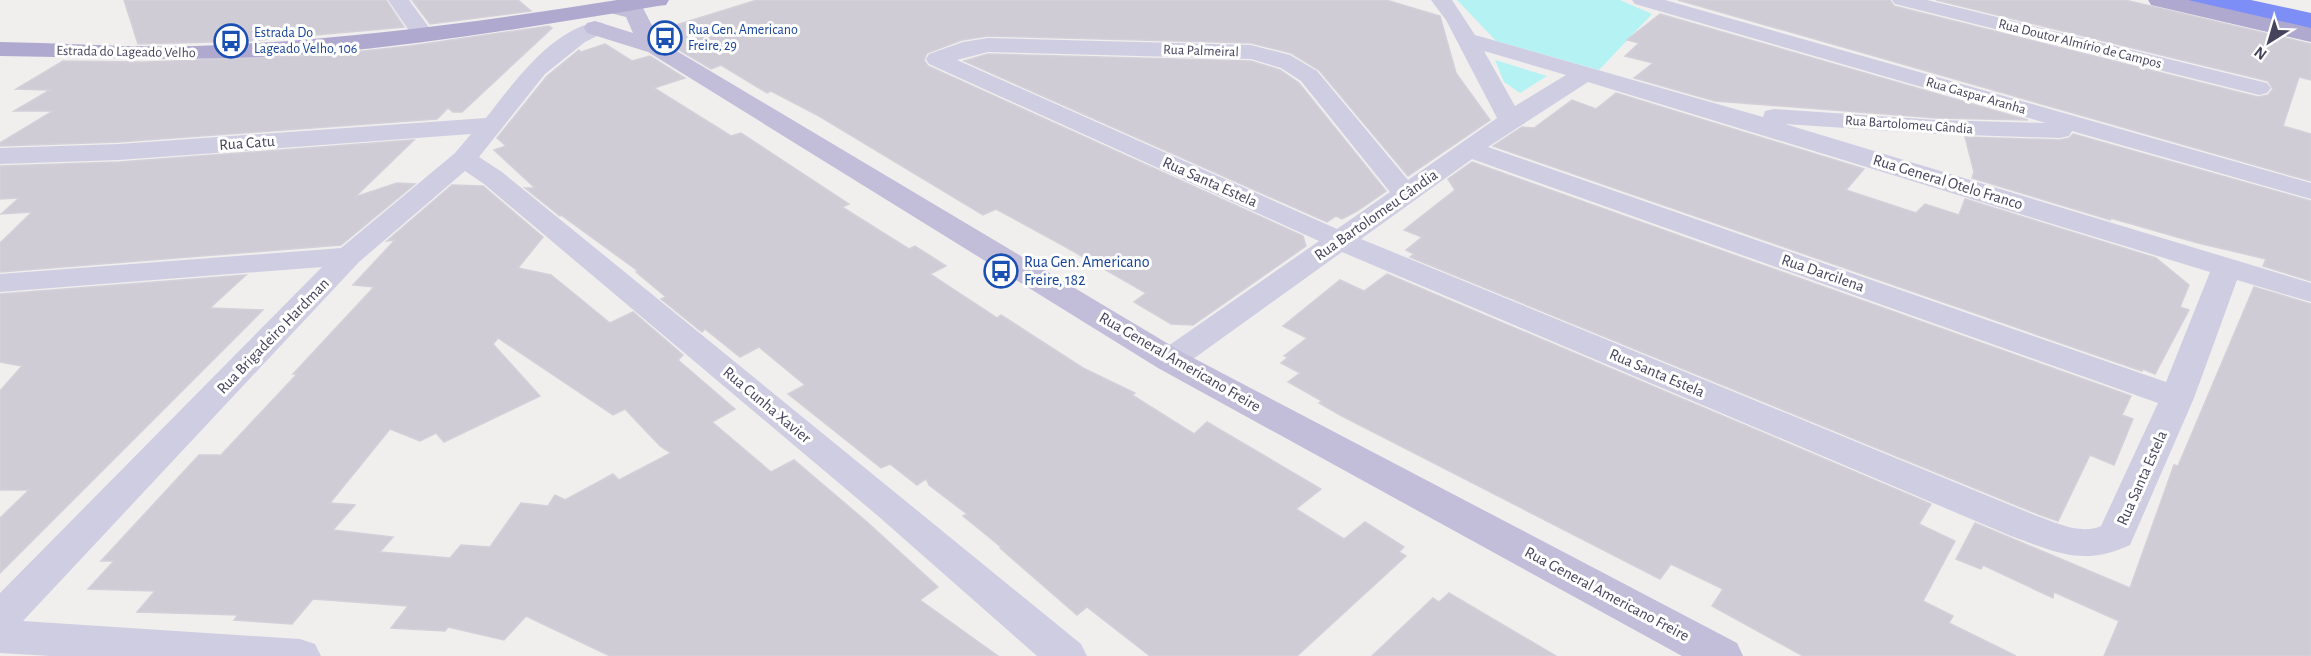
<svg xmlns="http://www.w3.org/2000/svg" width="2311" height="656" viewBox="0 0 2311 656" font-family="'Alegreya Sans',sans-serif">
  <rect width="100%" height="100%" fill="#f1efed"/>
  <g fill="#b5f2f4">
    <polygon points="1457,0 1620,0 1652,14 1599,70 1496,41"/>
    <polygon points="1495,60 1547,76 1520,93 1504,82"/>
  </g>
  <g fill="none" stroke-linecap="round" stroke-linejoin="round">
    <polygon fill="#7d8ff6" fill-rule="evenodd" points="2178,0 2251,0 2311,13 2311,37 2183,8"/>
  </g>
  <g fill="#cfccd6" stroke="#d4d0da" stroke-width="1.5" fill-rule="evenodd">
    <polygon points="124,0 386,0 404,27 249,41 138,44"/>
    <polygon points="412,0 518,0 531,11 430,24"/>
    <polygon points="757,0 1386,0 1440,16 1456,73 1490,120 1408,176 1319,70 1291,53 1251,43 988,36 962,40 927,53 924,60 928,66 1303,236 1306,246 1193,325 1171,324 1134,302 1146,293 1064,246 996,209 983,215 819,116 771,91 767,93 721,65 711,69 664,41 660,30"/>
    <polygon points="1678,0 1890,0 1894,6 2258,97 2268,95 2273,89 2268,81 1936,0 2125,0 2311,44 2311,80 2299,77 2283,126 2311,134 2311,181"/>
    <polygon points="1660,14 2028,120 1937,118 1715,101 1634,78 1653,63 1625,56 1639,43 1627,40"/>
    <polygon points="549,26 552,28 462,112 453,112 448,108 437,119 119,142 0,146 0,143 53,111 14,111 50,90 16,89 63,61 144,62 326,55 410,46"/>
    <polygon points="605,44 632,61 650,56 685,78 654,88 731,136 741,133 849,204 842,207 909,249 915,246 946,266 930,274 997,318 1001,315 1083,368 1135,393 1132,395 1194,434 1207,422 1321,489 1296,509 1344,539 1365,522 1404,547 1399,552 1406,556 1297,656 1150,656 1087,607 1077,615 1000,548 1001,547 963,516 967,514 929,485 926,479 917,485 890,464 881,468 788,394 805,385 759,347 740,357 705,329 702,332 661,299 666,297 636,272 638,271 561,215 560,216 525,188 535,188 494,150 506,146 497,138 547,76 579,50 581,52"/>
    <polygon points="988,54 1251,61 1280,70 1299,83 1386,191 1357,211 1342,219 1336,216 1327,222 964,61"/>
    <polygon points="1616,93 1864,169 1846,190 1916,213 1925,204 1959,215 1965,199 2156,258 2189,285 2180,307 2189,310 2155,374 2143,369 2142,371 1493,146 1522,127 1534,128 1572,100 1596,109"/>
    <polygon points="2073,134 2311,201 2311,281 2263,266 2266,259 2198,243 2107,217 2111,220 1972,178 1974,172 1965,137 2060,140 2069,138"/>
    <polygon points="414,140 355,197 397,183 415,184 341,245 0,272 0,243 32,212 1,214 19,198 0,199 0,166 119,162"/>
    <polygon points="1472,162 2131,396 2122,415 2133,419 2114,465 2090,455 2058,521 2038,514 1410,257 1414,254 1406,250 1422,237 1404,230 1455,190 1448,179"/>
    <path d="M452 185 483 186 543 237 518 268 551 275 610 323 633 312 683 355 678 360 735 409 712 422 771 472 794 460 867 522 938 587 920 600 998 656H610L526 616 504 640 448 627 445 631 391 628 408 606 313 599 292 624 234 620 238 615 137 612 155 591 88 589 114 561H101L199 455H221L297 374H293L374 287 353 285 395 240 387 241ZM498 338 613 415 625 409 660 446 671 453 619 480 613 474 565 500 555 495 548 506 521 503 490 547 461 545 450 558 380 552 393 537 333 530 355 505 330 503 390 429 420 441 436 433 444 442 540 396 493 344Z"/>
    <polygon points="1387,274 1931,504 1919,524 1955,541 1923,601 1953,616 1949,623 2016,656 1803,656 1712,606 1723,589 1671,564 1660,579 1340,415 1319,403 1322,401 1288,382 1300,373 1281,363 1288,357 1284,356 1307,338 1283,326 1340,280 1364,291"/>
    <polygon points="246,275 210,308 263,310 0,573 0,518 29,490 0,490 0,391 22,366 0,362 0,294"/>
    <polygon points="2254,287 2311,304 2311,656 2104,656 2119,621 2054,592 2053,598 1983,565 1981,569 1956,559 1975,523 2130,588 2174,465 2178,466"/>
    <polygon points="1449,593 1556,656 1372,656 1433,598 1439,602"/>
  </g>
  <g fill="none" stroke-linecap="round" stroke-linejoin="round">
    <g fill="#cfcde2" fill-rule="evenodd">
      <polygon points="388,0 409,0 433,33 430,38 422,40 414,38"/>
      <path d="M1431 0H1452L1475 35 1763 117 1765 111 1774 109 1937 120 2046 123 1635 4 1632 0H1665L2311 183V199L2072 131 2069 136 2060 138 1937 134 1785 124 2311 283V302L2237 280 2194 398 2130 545C2083 567 2056 552 2011 536L1342 252 1182 367 1170 370 1158 367 1154 360 1158 353 1319 241 929 64 926 59 929 54 963 42 988 38 1251 45 1290 55 1317 71 1408 180 1497 118 1446 20ZM1484 51 1566 75 1515 106ZM988 52 1251 59 1281 68 1301 81 1390 192 1337 229 957 60ZM1588 82 2210 272 2166 382 1488 147ZM1472 159 2158 403 2101 526C2081 535 2057 523 2037 516L1361 239Z"/>
      <polygon points="1892,0 1927,0 2267,83 2271,88 2267,93 2259,95 1895,4"/>
      <path d="M595 22 603 23 606 28 603 33 585 42 545 74 479 157 502 172 1081 644 1087 656H1037L878 516 484 184 465 171 359 262 23 621 300 639 315 644 321 656H50L0 653V593L322 267 0 292V274L341 248 455 153 471 134 119 160 0 164V148L119 144 486 118C514 83 548 33 595 22Z"/>
    </g>
    <polygon fill="#c2bdd9" fill-rule="evenodd" points="618,1 643,8 660,41 1182,352 1737,643 1743,656 1682,656 1158,368 648,52 587,33 584,28 587,23 595,21 633,33 626,17 610,13 607,8 610,3"/>
    <g fill="#afa9d0" fill-rule="evenodd">
      <path d="M617 0H669L666 5 658 6C548 24 437 43 326 53 217 62 109 58 0 56V42C65 43 131 48 196 46 338 41 478 22 617 0Z"/>
      <polygon points="2148,0 2188,0 2311,28 2311,42 2151,5"/>
    </g>
  </g>
  <defs>
    <symbol id="bus-ring" viewBox="-11 -11 22 22"><circle r="9.5" fill="#fff" stroke="#1a4fb4" stroke-width="1.5"/><path d="M-5-6H5V4H4V6H2V4H-2V6H-4V4H-5ZM-3.5-4V0h7V-4ZM-3.5 1.2v1.5H-2V1.2ZM2 1.2v1.5H3.5V1.2Z" fill="#1a4fb4"/></symbol>
  </defs>
  <g fill-rule="evenodd">
    <use href="#bus-ring" x="646" y="19" width="38" height="38"/>
    <use href="#bus-ring" x="212" y="22" width="38" height="38"/>
    <use href="#bus-ring" x="982" y="252" width="38" height="38"/>
  </g>
  <g text-anchor="middle" dominant-baseline="central" stroke-width="6" stroke-linejoin="round" paint-order="stroke">
    <g font-size="14" fill="#164399" stroke="#fff" text-anchor="start">
      <text x="688" y="30">Rua Gen. Americano<tspan x="688" dy="16">Freire, 29</tspan></text>
      <text x="254" y="33">Estrada Do<tspan x="254" dy="16">Lageado Velho, 106</tspan></text>
    </g>
    <g font-size="14" fill="#46435d" stroke="#fff">
      <text transform="translate(2080 44) rotate(14)">Rua Doutor Almírio de Campos</text>
      <text transform="translate(1201 51) rotate(2)">Rua Palmeiral</text>
      <text transform="translate(126 52) rotate(1)">Estrada do Lageado Velho</text>
      <text transform="translate(1976 96) rotate(16)">Rua Gaspar Aranha</text>
      <text transform="translate(1909 125) rotate(4)">Rua Bartolomeu Cândia</text>
    </g>
    <g font-size="16" fill="#46435d" stroke="#fff">
      <text transform="translate(247 143) rotate(-4)">Rua Catu</text>
      <text transform="translate(1210 182) rotate(24)">Rua Santa Estela</text>
      <text transform="translate(1948 182) rotate(17)">Rua General Otelo Franco</text>
      <text transform="translate(1376 215) rotate(-35)">Rua Bartolomeu Cândia</text>
      <text transform="translate(1823 273) rotate(19)">Rua Darcilena</text>
      <text transform="translate(273 336) rotate(-46)">Rua Brigadeiro Hardman</text>
      <text transform="translate(1180 362) rotate(30)">Rua General Americano Freire</text>
      <text transform="translate(1657 373) rotate(23)">Rua Santa Estela</text>
      <text transform="translate(767 405) rotate(40)">Rua Cunha Xavier</text>
      <text transform="translate(2142 478) rotate(-66)">Rua Santa Estela</text>
      <text transform="translate(1607 594) rotate(28)">Rua General Americano Freire</text>
    </g>
    <g font-size="16" fill="#164399" stroke="#fff" text-anchor="start">
      <text x="1024" y="262">Rua Gen. Americano<tspan x="1024" dy="18">Freire, 182</tspan></text>
    </g>
  </g>
  <g transform="translate(2269 42) rotate(217)" stroke="#ffffff" stroke-width="4.5" paint-order="stroke">
  <path d="M0-4.5L10 22L0 15L-10 22Z" fill="#46435d"/>
  <text y="-9" font-size="16" font-weight="bold" text-anchor="middle" fill="#46435d">N</text>
  </g>
</svg>
